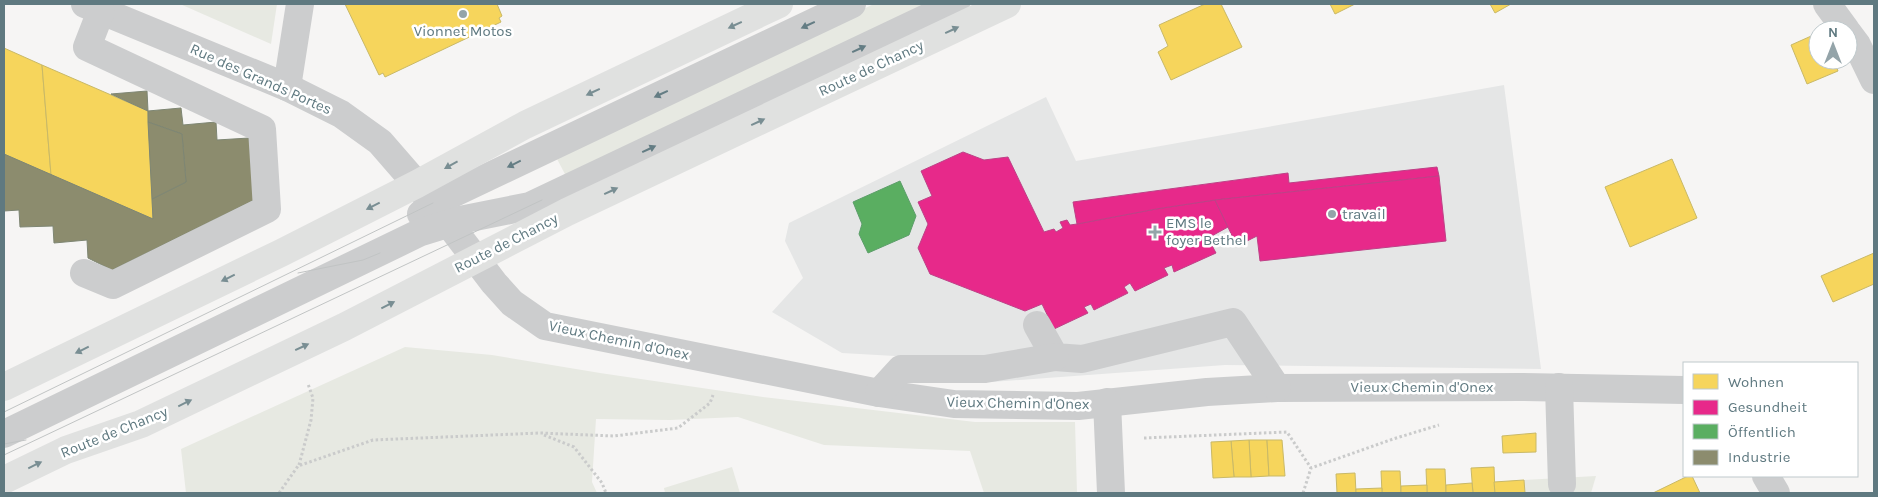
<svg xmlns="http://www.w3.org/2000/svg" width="1878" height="497" viewBox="0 0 1878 497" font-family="Karla,sans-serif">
  <rect width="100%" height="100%" fill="#f6f5f4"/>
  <polygon fill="#e5e6e6" points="1504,85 1541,369 1225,365 991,382 930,358 842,353 772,312 803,278 785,241 789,223 1046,97 1076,161"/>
  <g fill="#e7e9e2">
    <polygon points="180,4 277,4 271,44"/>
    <polygon points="874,4 934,4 567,178 555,155"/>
    <polygon points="405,347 492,355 600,373 763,397 975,422 1075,422 1077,493 984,493 970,451 824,445 738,417 670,420 596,419 592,482 597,493 186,493 181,449"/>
    <polygon points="732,467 740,493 665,493 664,488"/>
    <polygon points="1596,476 1591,493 1525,493 1524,480"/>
  </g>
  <g fill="#f6d55c" stroke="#c9b967">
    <polygon points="345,4 497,4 502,16 499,18 501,22 385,77 383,73 379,75"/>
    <polygon points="1205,4 1221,4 1242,47 1171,80 1158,52 1168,46 1159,25"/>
    <polygon points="1330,4 1355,4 1335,14"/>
    <polygon points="1490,4 1511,4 1495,13"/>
    <polygon points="1818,33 1818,60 1834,60 1838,71 1807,84 1791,45"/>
    <polygon points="4,48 42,65 51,175 4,154"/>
    <polygon points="42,65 148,111 153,219 51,175"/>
    <polygon points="1672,159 1697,218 1630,247 1605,187"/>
    <polygon points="1874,253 1874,284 1833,302 1821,276"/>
    <polygon points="1536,433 1536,452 1503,453 1502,436"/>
    <polygon points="1249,440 1267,440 1269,476 1251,477"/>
    <polygon points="1249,440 1251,477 1234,477 1231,441"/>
    <polygon points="1267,440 1282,440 1285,476 1269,476"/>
    <polygon points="1231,441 1234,477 1213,478 1211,442"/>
    <polygon points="1494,467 1495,493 1473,493 1471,468"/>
    <polygon points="1426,469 1445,469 1446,493 1427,493"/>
    <polygon points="1381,471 1400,471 1401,493 1382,493"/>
    <polygon points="1355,473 1356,493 1337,493 1336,474"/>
    <polygon points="1688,476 1692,476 1700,493 1653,493"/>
    <polygon points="1524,480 1525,493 1495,493 1494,482"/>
    <polygon points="1472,483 1473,493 1446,493 1446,485"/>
    <polygon points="1427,485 1427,493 1401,493 1401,486"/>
    <polygon points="1382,488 1382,493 1356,493 1356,489"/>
  </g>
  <g fill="#e7298a" stroke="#be4187">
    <polygon points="963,152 984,160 1008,157 1044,232 1054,229 1056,232 1063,228 1060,222 1067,220 1070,225 1077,224 1156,209 1215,200 1228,227 1208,238 1216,253 1174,272 1172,265 1164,268 1168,275 1135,291 1130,283 1124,287 1128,293 1094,310 1091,304 1084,307 1088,313 1054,329 1042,304 1025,311 930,274 918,248 928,224 918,202 932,196 921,171"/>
    <polygon points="1437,167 1439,176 1215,200 1156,209 1077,224 1073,202 1288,173 1289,183"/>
    <polygon points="1439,176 1446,241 1260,261 1257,236 1237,246 1215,200"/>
  </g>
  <polygon fill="#5aae61" stroke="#5c9e6a" points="900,181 916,216 909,235 868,253 859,234 862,224 853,202"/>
  <g fill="#8c8c6e" stroke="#7e8673">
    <polygon points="147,91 148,111 111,94"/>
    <polygon points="181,108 183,125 216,122 217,140 249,138 254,200 112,270 88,258 87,240 54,243 53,226 20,227 19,210 4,211 4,154 153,219 152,199 186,182 182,134 148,122 148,111"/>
    <polygon points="148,122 182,134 186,182 152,199"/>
  </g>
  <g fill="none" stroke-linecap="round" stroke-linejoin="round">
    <g stroke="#cacbcb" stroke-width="3" stroke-dasharray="2.5 2.5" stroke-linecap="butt">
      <polyline points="544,435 574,447 602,483 606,493"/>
      <polyline points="1144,438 1287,432 1311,468"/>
      <polyline points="299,465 311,420 313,398 308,384"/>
      <polyline points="279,493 298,466 373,440 540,433 614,436 678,428 710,403 713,395"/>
      <polyline points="1303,493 1311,468 1393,439 1439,425"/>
    </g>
    <g stroke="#cccdce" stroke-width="28">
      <polyline points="85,4 287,87 341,114 380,142 433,203 494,283 512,303 545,326 879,393 954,404 1078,406 1207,392 1277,388 1520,387 1684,390"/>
      <polyline points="1827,4 1846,30"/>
      <polyline points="1848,33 1857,45 1874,80"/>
      <polyline points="287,87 300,4"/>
      <polyline points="421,214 433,203 852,4"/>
      <polyline points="84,273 113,285 267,209 262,129 87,47 101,11"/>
      <polyline points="1037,325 1055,357 1082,359 1233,322 1277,388"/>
      <polyline points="1559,387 1562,484"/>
      <polyline points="879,393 901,369 985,369 1055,357"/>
      <polyline points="1107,402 1111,493"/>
      <polyline points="4,434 421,232 460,220 530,206 956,4"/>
      <polyline points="1766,476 1776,493"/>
    </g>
    <g stroke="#e0e1e0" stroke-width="28">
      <polyline points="4,387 281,253 417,184 525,125 779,4"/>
      <polyline points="4,480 66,450 141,424 344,327 567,212 1007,4"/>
    </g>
    <g stroke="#c1c4c4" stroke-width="1">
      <polyline points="298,273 363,260 380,253"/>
      <polyline points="4,412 433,203"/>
      <polyline points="4,444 26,440"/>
      <polyline points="4,455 542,200"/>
    </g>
  </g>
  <defs><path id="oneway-solid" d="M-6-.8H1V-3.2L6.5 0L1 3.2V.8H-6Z" transform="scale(1.25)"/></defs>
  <g fill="#798e93">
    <use href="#oneway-solid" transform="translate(735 25) rotate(155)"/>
    <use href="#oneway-solid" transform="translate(952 30) rotate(-25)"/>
    <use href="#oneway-solid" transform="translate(593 92) rotate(155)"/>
    <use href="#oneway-solid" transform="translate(758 122) rotate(-25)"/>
    <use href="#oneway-solid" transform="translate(451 165) rotate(151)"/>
    <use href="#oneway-solid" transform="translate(611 191) rotate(-25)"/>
    <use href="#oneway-solid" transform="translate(373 206) rotate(153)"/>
    <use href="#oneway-solid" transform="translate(228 278) rotate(154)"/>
    <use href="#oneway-solid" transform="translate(388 305) rotate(-27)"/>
    <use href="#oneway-solid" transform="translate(302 347) rotate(-25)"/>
    <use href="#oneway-solid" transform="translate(82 350) rotate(154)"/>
    <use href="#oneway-solid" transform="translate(185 403) rotate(-26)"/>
    <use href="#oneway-solid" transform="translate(35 465) rotate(-26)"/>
  </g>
  <g fill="#647d84">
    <use href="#oneway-solid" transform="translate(808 25) rotate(155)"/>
    <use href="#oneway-solid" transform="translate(859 49) rotate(-25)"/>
    <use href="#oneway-solid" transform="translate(661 94) rotate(155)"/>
    <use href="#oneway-solid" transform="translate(649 149) rotate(-25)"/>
    <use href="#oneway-solid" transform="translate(514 164) rotate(154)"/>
  </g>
  <g fill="#94a4a9" stroke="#fff" stroke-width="2">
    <circle cx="463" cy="14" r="5"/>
    <circle cx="1332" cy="214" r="5"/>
    <path d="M1152.5 224.5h5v5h5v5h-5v5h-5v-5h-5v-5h5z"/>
  </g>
  <g text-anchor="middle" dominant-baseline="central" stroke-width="5" stroke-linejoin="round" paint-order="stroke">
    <g font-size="15" fill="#5f7980" stroke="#fff" text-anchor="start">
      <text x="463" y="31" text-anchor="middle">Vionnet Motos</text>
      <text x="1342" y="214">travail</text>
      <text x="1166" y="223">EMS le<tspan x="1166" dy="17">foyer Bethel</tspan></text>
    </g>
    <g font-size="15" fill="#5f7980" stroke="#fff">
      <text transform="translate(871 68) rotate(-25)">Route de Chancy</text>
      <text transform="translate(261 79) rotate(24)">Rue des Grands Portes</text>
      <text transform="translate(506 243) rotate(-27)">Route de Chancy</text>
      <text transform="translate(619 340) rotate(12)">Vieux Chemin d'Onex</text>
      <text x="1422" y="387">Vieux Chemin d'Onex</text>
      <text transform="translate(1018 403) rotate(1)">Vieux Chemin d'Onex</text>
      <text transform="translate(114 432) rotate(-22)">Route de Chancy</text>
    </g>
  </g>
  <rect width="1878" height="497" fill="none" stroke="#5f7980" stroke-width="10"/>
  <rect x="1683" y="362" width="175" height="115" fill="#ffffff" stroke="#bfc9cc"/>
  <rect x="1693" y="374" width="25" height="15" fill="#f6d55c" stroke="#bfc9cc"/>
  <text x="1728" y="387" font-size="15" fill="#5f7980">Wohnen</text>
  <rect x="1693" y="400" width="25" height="15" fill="#e7298a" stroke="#bfc9cc"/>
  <text x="1728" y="412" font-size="15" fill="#5f7980">Gesundheit</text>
  <rect x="1693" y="424" width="25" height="15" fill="#5aae61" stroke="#bfc9cc"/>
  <text x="1728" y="437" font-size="15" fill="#5f7980">Öffentlich</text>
  <rect x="1693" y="450" width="25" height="15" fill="#8c8c6e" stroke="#bfc9cc"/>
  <text x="1728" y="462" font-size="15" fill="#5f7980">Industrie</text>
  <g transform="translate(1833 45)"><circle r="24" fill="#ffffff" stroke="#bfc9cc"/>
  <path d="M0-4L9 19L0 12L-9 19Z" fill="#94a4a9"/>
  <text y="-8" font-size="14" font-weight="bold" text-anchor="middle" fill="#5f7980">N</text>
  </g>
</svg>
